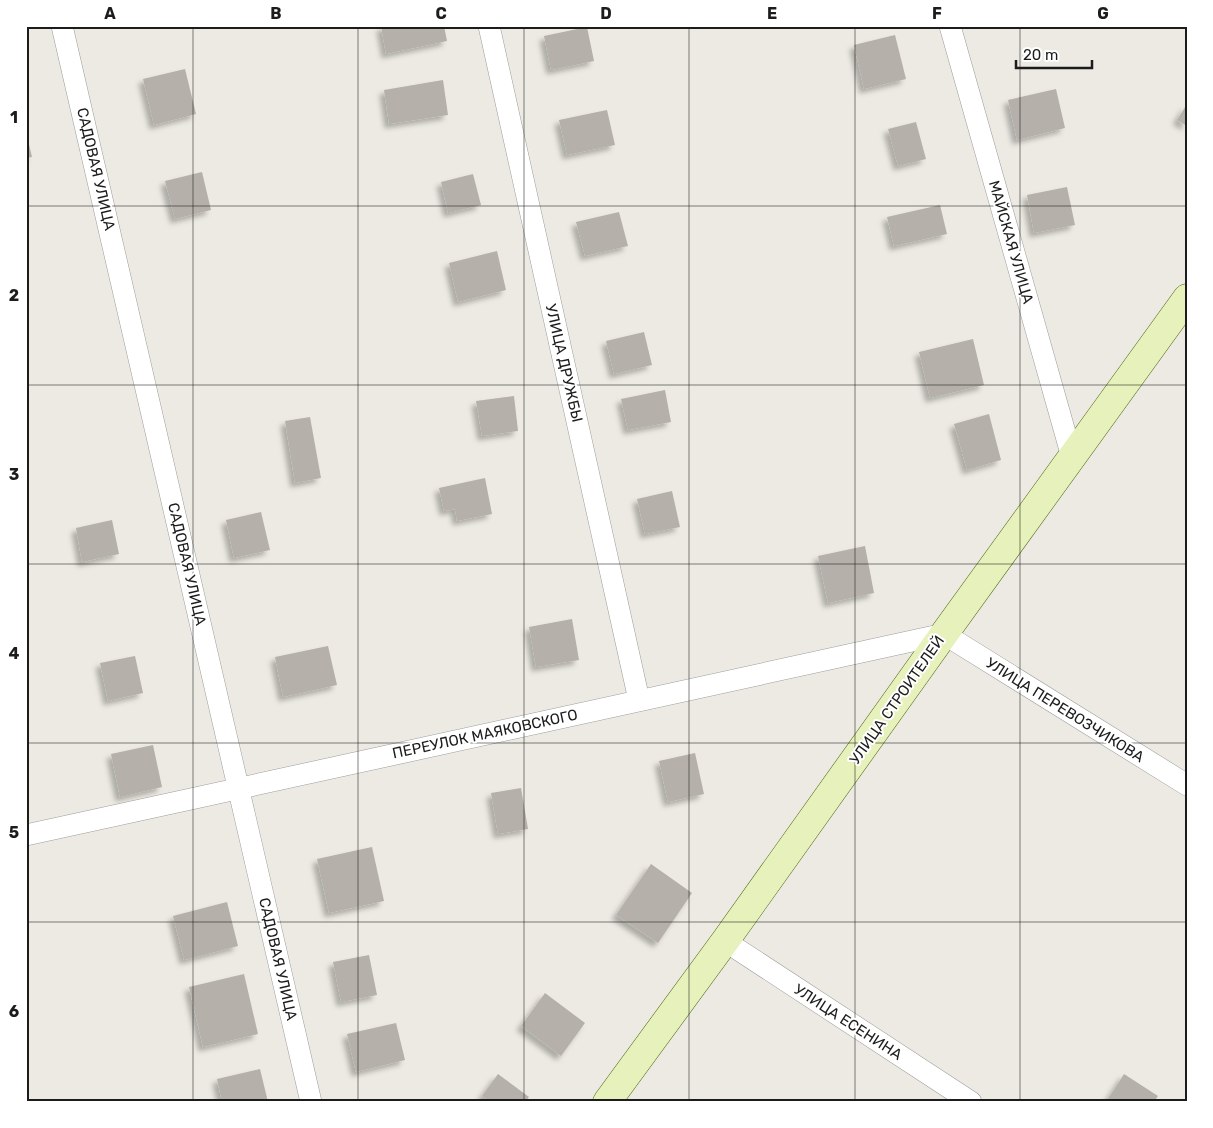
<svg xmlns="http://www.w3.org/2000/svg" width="1213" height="1128" viewBox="0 0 1213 1128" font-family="Rubik,sans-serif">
  <defs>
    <filter id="shadow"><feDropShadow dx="-4.5" dy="4.5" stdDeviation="2.5" flood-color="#0004"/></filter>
  </defs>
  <rect width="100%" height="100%" fill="#eceae2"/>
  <g fill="#b5b0a9" filter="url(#shadow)">
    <polygon points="381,26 444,26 447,41 386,54"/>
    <polygon points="587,27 594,61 551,70 544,36"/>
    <polygon points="895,35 906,79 864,89 854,45"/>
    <polygon points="185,69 196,114 154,125 143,79"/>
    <polygon points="443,80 448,115 389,124 384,90"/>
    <polygon points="1056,89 1065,128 1017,140 1008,100"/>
    <polygon points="1187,104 1187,126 1177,120"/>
    <polygon points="607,110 615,145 567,155 559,120"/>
    <polygon points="916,122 926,159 898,166 888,129"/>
    <polygon points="26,132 32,157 26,158"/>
    <polygon points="202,172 211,210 175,219 165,181"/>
    <polygon points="473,174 481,205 448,213 441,182"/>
    <polygon points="1067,187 1075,225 1034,233 1027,195"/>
    <polygon points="940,205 947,234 894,246 887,217"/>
    <polygon points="619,212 628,246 585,256 576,222"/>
    <polygon points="497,251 506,290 458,302 449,263"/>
    <polygon points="644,332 652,365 614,374 606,341"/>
    <polygon points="973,339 984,385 930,398 919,352"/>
    <polygon points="665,390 671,422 628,430 621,399"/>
    <polygon points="514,396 518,431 482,436 476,401"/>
    <polygon points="989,414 1001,460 967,470 954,424"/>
    <polygon points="310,417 321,478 295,483 285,421"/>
    <polygon points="485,478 492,514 457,521 455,509 444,511 439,488"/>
    <polygon points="672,491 680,527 645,534 637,499"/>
    <polygon points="261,512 270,550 234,558 226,520"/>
    <polygon points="112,520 119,554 82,562 76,528"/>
    <polygon points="865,546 874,593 828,603 818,556"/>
    <polygon points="572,619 579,660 536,667 529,627"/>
    <polygon points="328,646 337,685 283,697 275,657"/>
    <polygon points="135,656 143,693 108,701 100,663"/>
    <polygon points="153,745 162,787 120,797 111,754"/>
    <polygon points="695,753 704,794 668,802 659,761"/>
    <polygon points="521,788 528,829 498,834 491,793"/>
    <polygon points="372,847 384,901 329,913 317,859"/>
    <polygon points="651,864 692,893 658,943 616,915"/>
    <polygon points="227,902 238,946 184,960 173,916"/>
    <polygon points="369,955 377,995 341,1002 333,962"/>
    <polygon points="244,974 258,1034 203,1047 189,987"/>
    <polygon points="545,993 585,1023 561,1056 521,1026"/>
    <polygon points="396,1023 405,1060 356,1072 347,1034"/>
    <polygon points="260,1069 268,1102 222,1102 217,1079"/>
    <polygon points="498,1074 529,1097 525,1102 491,1102 482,1096"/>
    <polygon points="1124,1074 1158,1096 1154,1102 1106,1102"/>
  </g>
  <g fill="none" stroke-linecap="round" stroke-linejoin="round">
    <defs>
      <g id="street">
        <polyline points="62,26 311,1102"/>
        <polyline points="489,26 639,700"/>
        <polyline points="950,26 1072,457"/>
        <polyline points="26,835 944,634 1187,785"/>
        <polyline points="725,941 971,1102"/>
      </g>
      <polyline id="secondary" points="607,1102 725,941 944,634 1187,298"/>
    </defs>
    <use href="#street" stroke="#9d9d9d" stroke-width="22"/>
    <use href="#secondary" stroke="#4f6510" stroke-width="29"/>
    <use href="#street" stroke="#fff" stroke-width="21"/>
    <use href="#secondary" stroke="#e6f1bb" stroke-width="28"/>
  </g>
  <path fill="none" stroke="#1c1c1c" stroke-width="1" stroke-opacity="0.55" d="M193 26V1102M358 26V1102M524 26V1102M689 26V1102M855 26V1102M1020 26V1102M26 206H1187M26 385H1187M26 564H1187M26 743H1187M26 922H1187"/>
  <g text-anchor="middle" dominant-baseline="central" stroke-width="4" stroke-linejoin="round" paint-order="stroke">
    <g font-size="15" fill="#1c1c1c" stroke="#fff">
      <text transform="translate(96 169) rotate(77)">САДОВАЯ УЛИЦА</text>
      <text transform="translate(1011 242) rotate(74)">МАЙСКАЯ УЛИЦА</text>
      <text transform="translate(564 363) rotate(77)">УЛИЦА ДРУЖБЫ</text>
      <text transform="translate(187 564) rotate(77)">САДОВАЯ УЛИЦА</text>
      <text transform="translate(897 700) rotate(-55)">УЛИЦА СТРОИТЕЛЕЙ</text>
      <text transform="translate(1065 710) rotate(32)">УЛИЦА ПЕРЕВОЗЧИКОВА</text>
      <text transform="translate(485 734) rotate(-12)">ПЕРЕУЛОК МАЯКОВСКОГО</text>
      <text transform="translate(278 959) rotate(77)">САДОВАЯ УЛИЦА</text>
      <text transform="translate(848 1022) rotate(33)">УЛИЦА ЕСЕНИНА</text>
    </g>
  </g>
  <rect width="1213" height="1128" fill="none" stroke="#ffffff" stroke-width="55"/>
  <path d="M1016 60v8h76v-8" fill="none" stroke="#1c1c1c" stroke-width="2.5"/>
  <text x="1023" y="60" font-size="15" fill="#1c1c1c" stroke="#ffffff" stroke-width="4" paint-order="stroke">20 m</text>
  <rect x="28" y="28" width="1158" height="1072" fill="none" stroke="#1c1c1c" stroke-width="2"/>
  <g font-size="16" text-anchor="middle" font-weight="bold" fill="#1c1c1c">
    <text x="110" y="19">A</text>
    <text x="276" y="19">B</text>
    <text x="441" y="19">C</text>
    <text x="606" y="19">D</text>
    <text x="772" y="19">E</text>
    <text x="937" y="19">F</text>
    <text x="1103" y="19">G</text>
    <text x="14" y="123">1</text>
    <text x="14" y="301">2</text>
    <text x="14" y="480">3</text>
    <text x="14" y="659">4</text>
    <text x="14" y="838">5</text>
    <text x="14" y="1017">6</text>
  </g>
</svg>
